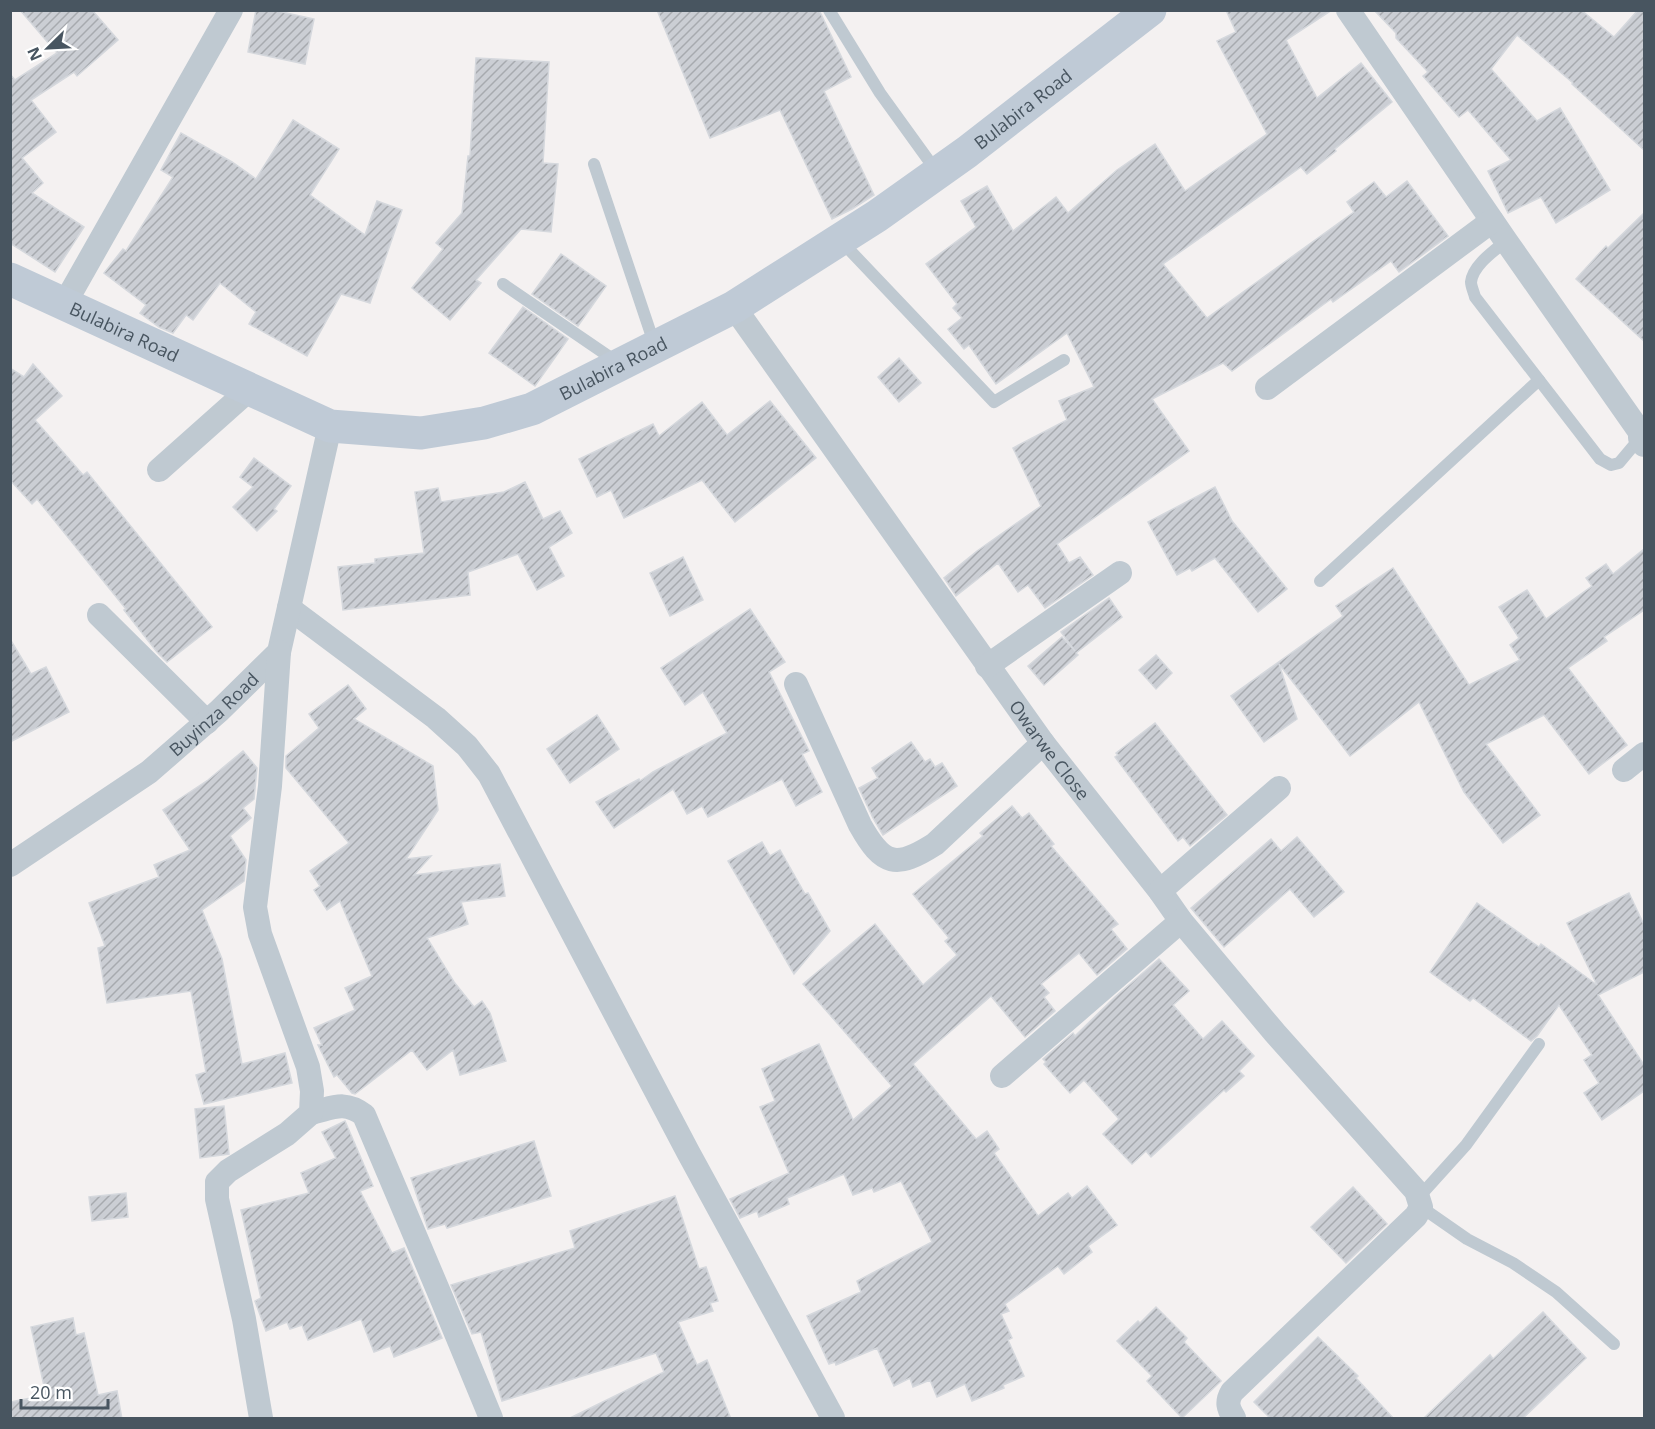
<svg xmlns="http://www.w3.org/2000/svg" width="1655" height="1429" viewBox="0 0 1655 1429" font-family="'Open Sans',sans-serif">
  <defs>
    <pattern id="building-hatch" width="6" height="6" patternUnits="userSpaceOnUse" patternTransform="scale(1.5)"><rect width="6" height="6" fill="#cbced4"/><path d="M-1 1l2-2M0 6l6-6M5 7l2-2" fill="none" stroke="#a7aaaf"/></pattern>
  </defs>
  <rect width="100%" height="100%" fill="#f4f1f1"/>
  <g fill="url(#building-hatch)" stroke="#d5d8dd" stroke-width="1.5">
    <polygon points="20,10 92,10 118,40 77,76 74,72 31,100 56,132 22,158 43,183 32,193 84,227 55,272 10,243 10,74 15,80 57,53"/>
    <polygon points="256,10 273,10 314,19 305,64 248,52"/>
    <polygon points="657,10 819,10 851,77 824,91 874,195 852,209 832,219 780,110 710,138"/>
    <polygon points="1226,10 1332,10 1286,40 1317,98 1361,63 1392,102 1335,149 1336,151 1307,174 1301,167 1163,264 1207,318 1354,212 1347,202 1374,182 1386,197 1407,181 1448,236 1399,272 1391,261 1333,302 1331,299 1232,371 1223,363 1152,399 1189,451 1057,544 1069,563 1080,557 1093,575 1045,608 1028,585 1018,592 998,563 956,596 944,578 977,551 1041,506 1013,448 1067,420 1059,401 1094,387 1067,333 996,384 969,345 964,349 948,329 962,318 953,308 957,304 926,264 976,227 961,201 987,186 1013,231 1056,197 1068,213 1117,170 1155,144 1185,191 1267,134 1217,41 1236,32"/>
    <polygon points="1374,10 1581,10 1614,37 1638,10 1644,10 1644,150 1572,84 1573,83 1517,35 1491,69 1537,121 1560,108 1610,190 1556,223 1541,197 1508,213 1488,171 1511,160 1468,110 1459,117 1423,76 1428,72 1396,38 1396,33"/>
    <polygon points="476,58 549,62 543,163 558,164 551,232 521,229 476,280 481,283 450,320 412,288 443,249 436,243 462,213 468,156 470,156"/>
    <polygon points="293,120 339,149 310,195 365,235 377,201 402,210 370,303 341,294 307,356 249,324 256,312 220,283 193,320 186,315 173,333 159,327 140,313 146,305 104,273 123,249 126,251 173,177 161,170 181,133 232,162 256,179"/>
    <polygon points="1644,213 1644,341 1576,279 1606,246 1608,248"/>
    <polygon points="561,254 606,286 578,326 532,294"/>
    <polygon points="523,307 568,339 535,386 489,353"/>
    <polygon points="899,358 921,383 899,402 878,377"/>
    <polygon points="33,364 62,396 35,420 83,475 87,472 212,627 167,662 157,652 124,610 126,609 37,499 32,504 10,480 10,368 24,377"/>
    <polygon points="770,401 816,458 735,522 702,480 624,518 611,490 597,497 579,459 653,424 659,436 702,402 727,435"/>
    <polygon points="254,458 291,486 274,509 277,511 257,531 233,507 253,487 240,477"/>
    <polygon points="525,482 543,519 560,511 572,533 549,547 564,576 537,590 518,554 468,572 470,595 343,610 338,567 375,563 375,559 424,553 415,492 438,488 441,502 504,492"/>
    <polygon points="1215,487 1232,521 1287,589 1258,612 1215,558 1192,571 1190,568 1177,575 1148,522"/>
    <polygon points="1644,549 1644,610 1604,637 1607,641 1568,668 1627,745 1589,774 1544,715 1486,744 1540,815 1503,843 1464,792 1419,702 1350,756 1279,664 1297,719 1264,742 1231,696 1343,616 1336,606 1393,568 1469,685 1520,660 1510,645 1519,638 1499,607 1527,590 1546,619 1592,586 1586,578 1606,564 1613,574"/>
    <polygon points="683,557 703,600 670,616 650,573"/>
    <polygon points="1109,598 1122,617 1076,653 1078,655 1044,685 1028,666 1062,637 1075,651 1061,632"/>
    <polygon points="750,609 785,662 769,672 809,751 802,754 822,792 796,806 782,779 708,817 702,806 687,814 673,789 614,828 596,802 639,779 640,781 653,772 727,733 703,692 685,705 661,668"/>
    <polygon points="10,639 31,674 46,667 69,712 10,742"/>
    <polygon points="1156,655 1172,673 1156,689 1139,670"/>
    <polygon points="348,685 366,709 354,719 433,766 438,810 406,859 431,856 414,875 500,864 505,896 461,902 468,924 427,938 454,982 474,1007 482,1001 490,1013 506,1061 460,1075 453,1050 427,1070 412,1050 355,1094 352,1093 337,1075 334,1077 318,1045 322,1045 314,1028 355,1010 345,988 372,976 340,901 327,910 314,890 320,886 310,871 349,843 286,768 286,756 319,728 309,714"/>
    <polygon points="597,715 619,749 570,783 547,749"/>
    <polygon points="1155,723 1227,815 1190,846 1183,837 1178,841 1115,757 1118,755 1116,753"/>
    <polygon points="911,742 925,762 930,759 935,767 942,763 957,786 883,835 873,818 859,788 878,778 872,768"/>
    <polygon points="243,751 257,768 254,799 243,808 251,818 230,836 246,860 244,881 202,910 222,959 242,1064 285,1053 292,1083 204,1104 196,1075 206,1072 191,991 107,1003 98,948 105,946 89,903 159,877 154,865 190,850 163,810 208,780"/>
    <polygon points="1012,806 1022,818 1029,813 1054,844 1051,846 1118,924 1111,929 1127,949 1097,975 1079,953 1041,984 1049,993 1044,997 1055,1011 1025,1037 991,996 913,1064 976,1139 987,1131 999,1149 994,1153 1038,1216 1068,1193 1072,1198 1087,1186 1117,1225 1088,1246 1092,1252 1064,1274 1058,1266 1005,1304 1009,1311 1001,1314 1012,1338 1008,1340 1024,1376 1003,1385 1004,1388 972,1401 965,1384 937,1397 930,1380 913,1387 910,1378 894,1386 877,1348 836,1365 835,1362 829,1364 807,1316 861,1292 857,1281 932,1242 901,1181 874,1192 872,1188 853,1195 844,1174 787,1198 789,1204 759,1217 757,1211 740,1218 730,1199 789,1173 760,1107 775,1101 762,1069 819,1044 853,1120 892,1086 803,984 875,924 923,985 957,955 945,941 949,938 913,894 983,836 980,833"/>
    <polygon points="1297,837 1344,892 1314,917 1290,889 1224,947 1191,908 1271,839 1281,851"/>
    <polygon points="762,842 770,856 780,850 805,894 808,893 830,931 794,974 728,861"/>
    <polygon points="1629,893 1644,925 1644,972 1598,995 1644,1065 1644,1091 1602,1120 1584,1093 1599,1083 1584,1060 1592,1055 1559,1005 1537,1036 1531,1041 1473,998 1470,1001 1430,972 1477,903 1539,947 1541,944 1597,985 1567,923"/>
    <polygon points="1159,959 1189,991 1173,1005 1203,1039 1222,1021 1254,1056 1239,1071 1244,1076 1226,1092 1224,1090 1151,1157 1146,1151 1132,1164 1103,1134 1119,1119 1084,1080 1070,1093 1044,1064 1046,1062 1043,1059 1073,1033 1075,1036 1115,997"/>
    <polygon points="224,1106 229,1154 200,1158 195,1109"/>
    <polygon points="345,1121 373,1186 360,1191 392,1253 404,1248 442,1338 394,1357 390,1346 374,1352 361,1319 308,1340 302,1325 290,1329 287,1322 266,1331 255,1301 261,1298 241,1210 309,1193 301,1173 336,1158 322,1132"/>
    <polygon points="534,1141 551,1196 447,1228 445,1224 428,1229 411,1178"/>
    <polygon points="1353,1187 1387,1224 1346,1263 1311,1227"/>
    <polygon points="126,1193 128,1217 92,1221 89,1197"/>
    <polygon points="675,1196 699,1269 706,1267 718,1301 710,1303 713,1311 678,1322 697,1365 707,1360 731,1419 568,1419 664,1372 656,1353 502,1401 481,1332 472,1334 451,1285 575,1248 570,1231"/>
    <polygon points="1156,1307 1187,1338 1184,1342 1221,1381 1182,1418 1147,1381 1152,1376 1117,1341 1138,1321 1140,1323"/>
    <polygon points="1543,1312 1586,1358 1522,1419 1423,1419 1490,1355 1493,1359"/>
    <polygon points="73,1318 76,1335 84,1333 98,1395 117,1391 122,1419 10,1419 10,1402 46,1395 31,1327"/>
    <polygon points="1318,1337 1358,1376 1356,1378 1394,1419 1271,1419 1254,1402"/>
  </g>
  <g fill="none" stroke-linecap="round" stroke-linejoin="round">
    <g stroke="#bfc9d1" stroke-width="12">
      <polyline points="829,10 880,93 937,172"/>
      <polyline points="594,164 655,346"/>
      <polyline points="841,241 994,402 1064,360"/>
      <path d="M1506 241C1494 251 1473 265 1471 282 1471 286 1474 293 1475 297L1600 459 1611 465 1619 463 1640 438"/>
      <polyline points="503,284 617,362"/>
      <polyline points="1320,581 1539,380"/>
      <polyline points="1419,1197 1466,1145 1539,1044"/>
      <polyline points="1421,1207 1467,1239 1513,1263 1556,1292 1614,1344"/>
    </g>
    <g stroke="#bfc9d1" stroke-width="24">
      <polyline points="1348,10 1506,241 1640,432 1640,438 1644,445"/>
      <polyline points="65,303 231,10"/>
      <path id="s1" d="M734 307 1043 743 1160 891 1181 921 1275 1033 1416 1191 1421 1207 1416 1216 1232 1392C1226 1402 1228 1408 1234 1418"/>
      <polyline points="1267,388 1492,221"/>
      <polyline points="159,470 250,389"/>
      <polyline points="289,608 436,718 467,746 489,774 688,1152 833,1418"/>
      <polyline points="99,615 207,722"/>
      <polyline points="987,666 1120,573"/>
      <path d="M796 684 860 825C883 866 896 869 935 844L1043 743"/>
      <polyline points="1624,770 1644,754"/>
      <path id="s2" d="M10 865 149 772 219 711 279 652 330 426"/>
      <polyline points="1160,891 1279,788"/>
      <polyline points="1002,1076 1181,921"/>
      <path d="M311 1113C333 1108 344 1100 364 1115L441 1297 491 1418"/>
      <polyline points="261,1418 244,1319 217,1199 217,1182 228,1171 287,1134 311,1113 312,1091 308,1067 260,934 255,907 270,786 279,652"/>
    </g>
    <path stroke="#bfcad6" stroke-width="33" id="s3" d="M10 279 330 426 421 433 484 423 532 409 734 307 877 216 967 152 1150 10"/>
  </g>
  <g text-anchor="middle" dominant-baseline="central" stroke-width="4.5" stroke-linejoin="round" paint-order="stroke">
    <g font-size="18" fill="#485560" stroke="#fff">
      <text stroke="none"><textPath href="#s3" startOffset="1134">Bulabira Road</textPath></text>
      <text stroke="none"><textPath href="#s3" startOffset="126">Bulabira Road</textPath></text>
      <text stroke="none"><textPath href="#s3" startOffset="648">Bulabira Road</textPath></text>
      <text stroke="none"><textPath href="#s2" startOffset="254">Buyinza Road</textPath></text>
      <text stroke="none"><textPath href="#s1" startOffset="544">Owarwe Close</textPath></text>
    </g>
  </g>
  <rect width="1655" height="1429" fill="none" stroke="#485560" stroke-width="24"/>
  <g transform="translate(48 48) rotate(246)" stroke="#ffffff" stroke-width="4.5" paint-order="stroke">
  <path d="M0-4.5L10 22L0 15L-10 22Z" fill="#485560"/>
  <text y="-9" font-size="16" font-weight="bold" text-anchor="middle" fill="#485560">N</text>
  </g>
  <path d="M21 1399v9h87v-9" fill="none" stroke="#485560" stroke-width="3"/>
  <text x="30" y="1399" font-size="18" fill="#485560" stroke="#ffffff" stroke-width="4.5" paint-order="stroke">20 m</text>
</svg>
